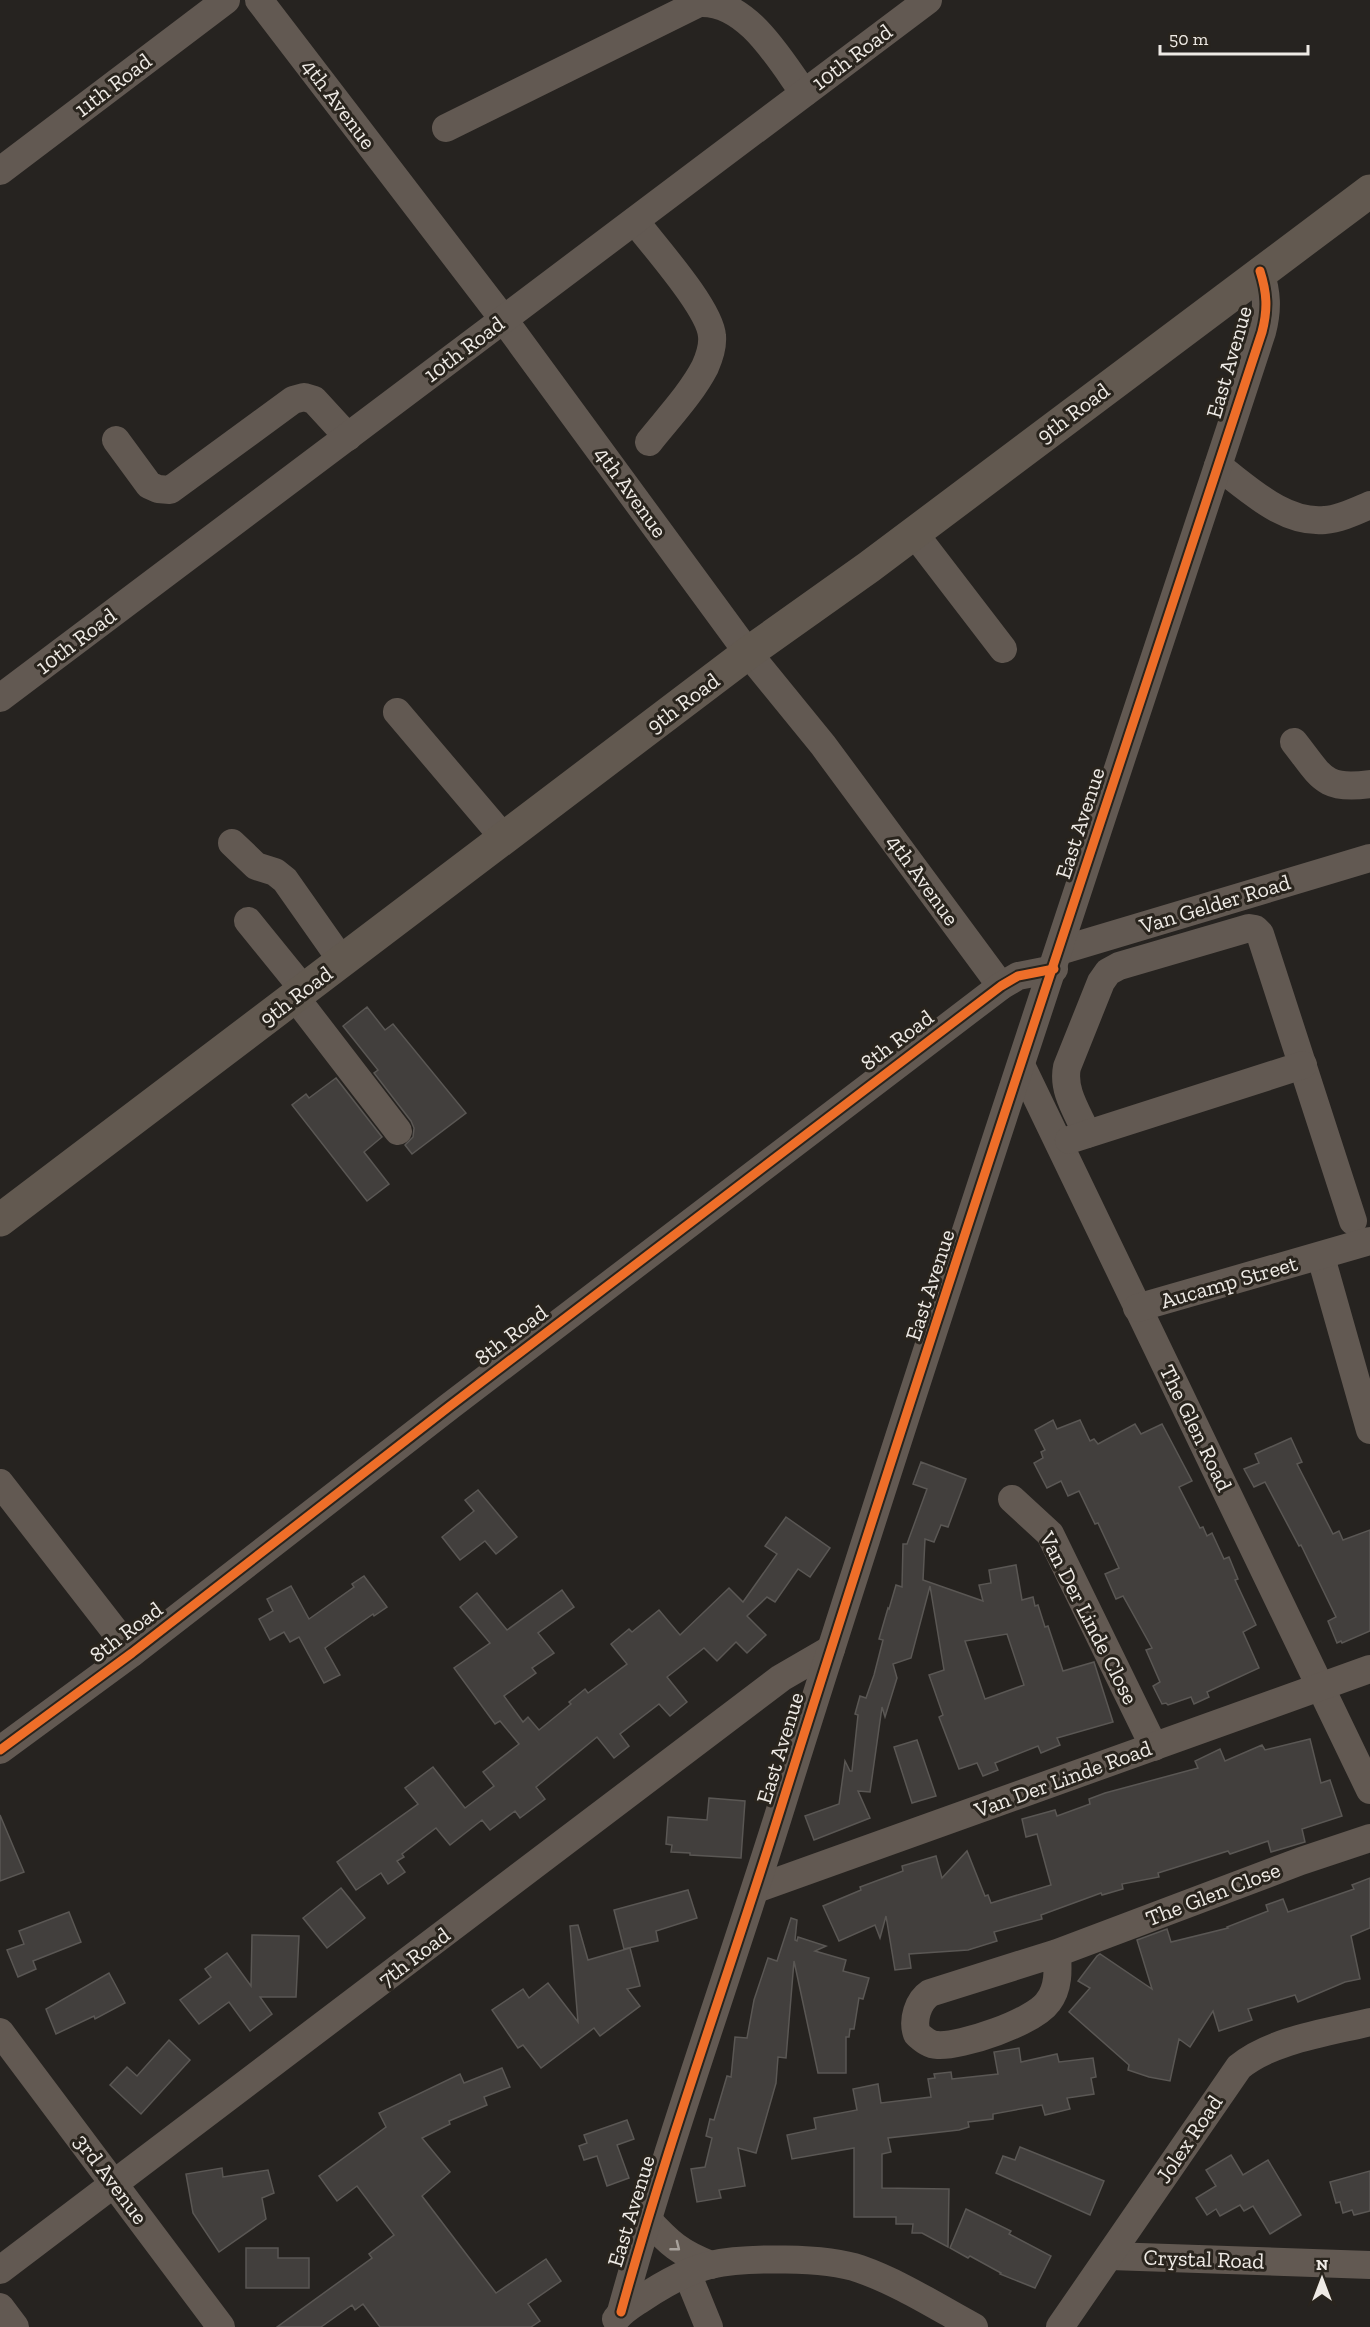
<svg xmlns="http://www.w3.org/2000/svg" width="1370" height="2327" viewBox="0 0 1370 2327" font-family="'Zilla Slab',serif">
  <rect width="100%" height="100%" fill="#262320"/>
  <g fill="#423f3d" stroke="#5a5754" stroke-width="1.5" fill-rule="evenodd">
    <polygon points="367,1007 385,1030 393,1024 466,1113 412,1154 405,1145 413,1137 414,1128 411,1121 374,1073 378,1070 343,1026"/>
    <polygon points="336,1078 382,1137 364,1152 389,1184 367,1201 292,1105 306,1094 309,1098"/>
    <polygon points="1053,1420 1057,1429 1080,1420 1090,1441 1094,1439 1098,1444 1135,1424 1141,1434 1162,1424 1192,1481 1179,1487 1200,1528 1203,1527 1207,1536 1212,1533 1224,1559 1229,1557 1238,1579 1235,1580 1256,1625 1243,1632 1259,1668 1207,1692 1209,1697 1194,1704 1191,1697 1168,1705 1166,1703 1162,1704 1153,1686 1160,1682 1146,1650 1152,1648 1123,1596 1116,1599 1105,1574 1119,1568 1098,1523 1095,1524 1079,1491 1068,1496 1061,1481 1047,1488 1034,1463 1043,1458 1041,1452 1045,1450 1035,1430"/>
    <polygon points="1291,1438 1302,1462 1297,1464 1333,1534 1339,1531 1343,1540 1370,1530 1370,1631 1342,1643 1341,1641 1337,1643 1328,1621 1336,1617 1301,1545 1299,1546 1265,1482 1254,1487 1244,1469 1259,1463 1255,1454"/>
    <path d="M921 1462 966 1479 948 1527 941 1525 934 1542 925 1539 923 1580 983 1601 979 1585 991 1583 989 1570 1016 1565 1022 1600 1033 1597 1035 1606 1038 1605 1045 1627 1048 1626 1063 1671 1094 1662 1113 1722 1057 1738 1060 1745 1041 1753 1038 1746 995 1763 998 1770 983 1776 977 1763 959 1769 939 1717 943 1715 929 1675 944 1670 930 1586 911 1658 893 1664 897 1678 885 1717 882 1707 870 1792 858 1791 870 1818 814 1840 805 1816 839 1804 845 1761 850 1771H852L858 1715 855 1714 860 1696 866 1698 874 1675 883 1640 879 1639 888 1608 889 1609 896 1585 902 1587 903 1544H907L927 1489 913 1484ZM1007 1634 1024 1685 985 1699 965 1641Z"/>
    <polygon points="478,1490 517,1537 496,1554 485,1541 460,1560 442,1537 474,1511 465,1500"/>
    <polygon points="786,1517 830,1548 810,1577 798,1569 775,1602 767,1597 747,1616 766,1635 747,1653 736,1642 717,1661 704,1648 667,1677 687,1702 670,1716 659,1704 620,1734 629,1746 614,1758 597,1737 536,1787 545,1799 520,1818 515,1811 490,1830 482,1820 450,1845 436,1828 402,1854 404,1857 397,1861 405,1872 388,1884 381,1873 356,1890 337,1862 418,1804 405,1788 433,1767 465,1808 494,1786 483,1772 519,1744 500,1721 495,1724 454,1668 490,1643 460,1607 477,1593 507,1630 562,1590 574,1607 538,1633 554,1653 532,1668 536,1673 504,1696 523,1722 528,1717 539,1730 571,1704 569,1702 585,1689 588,1693 627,1664 611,1644 629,1629 632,1632 659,1610 680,1635 729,1588 743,1602 777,1554 765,1546"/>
    <polygon points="364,1576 387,1607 374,1616 373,1614 325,1648 340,1675 324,1683 299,1637 290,1642 284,1632 270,1640 259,1619 273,1611 267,1599 291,1586 309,1619 354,1587 352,1584"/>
    <polygon points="1310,1739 1321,1783 1330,1780 1342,1816 1302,1829 1305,1842 1271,1852 1268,1841 1230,1854 1228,1851 1158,1873 1159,1877 1122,1884 1123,1889 1102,1895 1101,1893 1041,1915 1042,1919 994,1932 997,1941 968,1950 909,1954 911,1968 895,1970 886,1916 880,1938 875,1925 839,1941 823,1906 861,1890 860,1887 903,1871 902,1866 936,1856 942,1878 967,1851 985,1896 988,1895 991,1903 1051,1885 1037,1834 1026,1837 1022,1819 1055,1810 1057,1816 1090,1804 1089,1799 1105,1793 1198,1768 1195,1761 1220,1749 1225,1761 1262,1745 1265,1750"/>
    <polygon points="917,1740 936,1796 912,1803 894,1747"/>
    <polygon points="709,1798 745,1801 741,1858 690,1855 690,1853 671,1852 672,1845 666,1844 668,1817 707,1820"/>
    <polygon points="0,1815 24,1872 0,1881"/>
    <polygon points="1370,1878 1370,1928 1351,1936 1360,1979 1345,1982 1298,2002 1295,1995 1248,2009 1252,2020 1219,2031 1213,2011 1190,2047 1179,2039 1170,2081 1149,2077 1128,2070 1129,2065 1069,2012 1090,1988 1078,1981 1097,1956 1100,1954 1152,1989 1137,1940 1167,1929 1171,1942 1228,1928 1227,1927 1268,1911 1266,1905 1283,1899 1288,1912 1354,1889 1352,1885"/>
    <polygon points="341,1888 365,1918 327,1948 303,1918"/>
    <polygon points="688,1890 697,1918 656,1931 658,1941 624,1949 614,1910"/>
    <polygon points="69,1912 81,1942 33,1961 36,1969 18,1977 7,1950 24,1944 19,1931"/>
    <polygon points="791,1918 797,1920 795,1940 797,1941 798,1937 826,1946 815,1951 846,1960 843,1971 869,1978 863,1999 859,1998 854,2029 850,2029 849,2037 846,2037 846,2073 818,2073 794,1961 786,2058 778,2057 776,2083 756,2153 738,2148 745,2186 719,2190 721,2198 697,2202 691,2169 705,2167 712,2138 706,2136 710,2119 714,2120 727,2076 731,2077 735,2037 747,2038 754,2000 768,1958 777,1961"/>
    <polygon points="578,1925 588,1960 630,1948 640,1986 627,1989 640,2006 600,2036 594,2028 541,2068 523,2045 518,2048 492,2010 523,1989 529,1998 548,1983 578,2022 570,1926"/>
    <polygon points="252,1935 299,1936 296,1997 260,1997 272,2014 250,2031 229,2002 199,2024 180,2000 211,1977 205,1969 227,1953 251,1986"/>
    <polygon points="109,1973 125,2003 95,2019 94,2016 56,2034 46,2009"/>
    <polygon points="169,2040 190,2060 141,2114 110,2085 127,2067 137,2076"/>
    <polygon points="1019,2048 1021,2062 1057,2054 1059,2062 1093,2058 1096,2077 1091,2078 1094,2094 1067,2098 1070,2109 1045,2115 1042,2105 993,2114 993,2119 968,2122 969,2127 959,2130 888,2138 891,2152 882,2154 882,2188 949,2189 948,2247 922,2233 912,2233 913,2224 896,2224 896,2217 854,2217 854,2148 792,2159 787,2135 816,2129 814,2118 857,2110 853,2089 878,2084 881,2103 931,2097 928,2079 935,2078 934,2074 951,2072 952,2079 998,2074 994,2052"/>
    <polygon points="502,2068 510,2087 484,2097 487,2105 449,2121 450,2124 422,2138 450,2172 422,2196 496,2293 546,2259 561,2281 528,2304 540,2321 531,2327 380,2327 363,2304 355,2310 352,2305 321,2327 277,2327 372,2258 369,2254 394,2235 357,2186 337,2201 319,2176 386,2127 379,2113 460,2074 464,2083"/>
    <polygon points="627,2120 634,2139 617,2145 629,2178 607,2186 597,2156 584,2160 579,2146 587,2143 584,2135"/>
    <polygon points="1020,2147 1104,2181 1090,2215 996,2173 1003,2156 1015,2160"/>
    <polygon points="1231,2155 1243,2175 1268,2160 1301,2215 1270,2234 1253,2206 1244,2211 1240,2205 1220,2216 1216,2209 1207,2215 1196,2198 1216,2186 1206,2170"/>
    <polygon points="222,2168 223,2177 268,2170 274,2193 262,2198 266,2219 219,2252 193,2213 186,2174"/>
    <polygon points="1370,2171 1370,2211 1354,2215 1352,2210 1343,2213 1340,2202 1336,2203 1330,2182"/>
    <polygon points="966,2209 1011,2231 1009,2234 1051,2256 1035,2288 1000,2274 1001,2273 970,2256 968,2258 950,2248"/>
    <polygon points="246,2248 278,2248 278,2258 309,2258 309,2288 246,2288"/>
  </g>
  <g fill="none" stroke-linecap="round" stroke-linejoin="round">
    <g stroke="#625952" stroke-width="28">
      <polyline points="259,0 504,320 748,653 823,745 1001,986"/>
      <path d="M446 128 699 3C747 0 780 60 804 93"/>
      <polyline points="0,171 226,0"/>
      <path d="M635 221C653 245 710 308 712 336 713 346 709 358 705 367 691 394 668 418 649 442"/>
      <polyline points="116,440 149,485 158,489 170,490 293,400 304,397 314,400 348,437"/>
      <path d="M1218 466C1249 489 1284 524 1325 520 1340 519 1356 511 1370 505"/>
      <polyline points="914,533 1003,649"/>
      <polyline points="0,698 928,0"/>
      <polyline points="397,712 504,838"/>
      <path d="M1294 742C1321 776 1323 791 1370 784"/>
      <polyline points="232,843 256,866 275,872 285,880 342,961"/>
      <polyline points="248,921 304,990"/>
      <polyline points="1059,951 1370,858"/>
      <polyline points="295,997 398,1131"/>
      <polyline points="1022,1067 1370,1790"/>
      <path d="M1087 1134C1078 1113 1062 1091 1067 1067L1101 982 1108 972 1119 966 1249 928 1255 929 1260 934 1353 1221"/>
      <polyline points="1069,1140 1303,1065"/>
      <polyline points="1321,1257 1370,1430"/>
      <polyline points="1137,1308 1370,1241"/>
      <polyline points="0,1483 132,1653"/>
      <polyline points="1012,1499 1050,1534 1154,1747"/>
      <polyline points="0,1750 132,1653 450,1406 1001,986 1018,976 1054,969"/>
      <polyline points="756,1889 1370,1669"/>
      <path d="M1057 1953C1058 1970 1059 1988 1048 2002 1034 2022 961 2047 937 2045 929 2045 923 2039 917 2034 912 2020 918 2001 930 1993L1057 1953 1301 1861 1370 1838"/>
      <polyline points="0,2032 221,2327"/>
      <path d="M647 2219C669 2243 680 2253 711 2265"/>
      <polyline points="1110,2256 1370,2265"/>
      <polyline points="0,2270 781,1678 831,1649"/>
      <polyline points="687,2273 709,2327"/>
      <polyline points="0,2307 15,2327"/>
      <path d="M621 2312C668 2141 729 1974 782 1804 937 1311 1101 822 1262 332 1268 309 1267 293 1260 271"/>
      <path d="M616 2319C623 2310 632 2305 641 2299 662 2285 686 2271 710 2265 745 2257 826 2257 860 2269 900 2283 937 2307 974 2327"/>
      <path d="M1060 2327 1239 2067C1271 2040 1329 2032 1370 2022"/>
    </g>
    <polyline stroke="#625950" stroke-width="33" points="0,1220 748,653 869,567 1370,191"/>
    <defs>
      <g id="cycleway">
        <polyline points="0,1750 132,1653 450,1406 1001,986 1018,976 1054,969"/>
        <path d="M621 2312C668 2141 729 1974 782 1804 937 1311 1101 822 1262 332 1268 309 1267 293 1260 271"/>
      </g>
    </defs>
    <use href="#cycleway" stroke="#29241d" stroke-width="13"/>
    <use href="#cycleway" stroke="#ee6e29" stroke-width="9"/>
  </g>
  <defs><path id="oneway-chevron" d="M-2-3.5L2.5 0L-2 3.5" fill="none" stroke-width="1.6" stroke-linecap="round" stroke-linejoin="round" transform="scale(1.5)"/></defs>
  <use stroke="#a8a29c" href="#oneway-chevron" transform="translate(676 2247) rotate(38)"/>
  <g text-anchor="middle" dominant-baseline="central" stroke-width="6" stroke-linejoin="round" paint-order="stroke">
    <g font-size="22" fill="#eeeae5" stroke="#29241d">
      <text transform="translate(852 57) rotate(-37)">10th Road</text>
      <text transform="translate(113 85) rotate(-37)">11th Road</text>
      <text transform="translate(339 104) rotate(53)">4th Avenue</text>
      <text transform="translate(464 349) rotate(-37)">10th Road</text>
      <text transform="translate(1229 362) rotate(-74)">East Avenue</text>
      <text transform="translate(1073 413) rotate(-37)">9th Road</text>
      <text transform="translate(631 492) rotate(54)">4th Avenue</text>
      <text transform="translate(76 641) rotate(-37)">10th Road</text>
      <text transform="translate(683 703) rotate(-37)">9th Road</text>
      <text transform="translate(1080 823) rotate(-72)">East Avenue</text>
      <text transform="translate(923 880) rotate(54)">4th Avenue</text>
      <text transform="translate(1215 904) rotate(-17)">Van Gelder Road</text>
      <text transform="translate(296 996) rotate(-37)">9th Road</text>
      <text transform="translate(897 1040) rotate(-37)">8th Road</text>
      <text transform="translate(1229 1282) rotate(-16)">Aucamp Street</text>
      <text transform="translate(930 1285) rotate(-72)">East Avenue</text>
      <text transform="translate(511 1335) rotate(-37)">8th Road</text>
      <text transform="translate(1196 1428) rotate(64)">The Glen Road</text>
      <text transform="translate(1089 1618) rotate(63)">Van Der Linde Close</text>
      <text transform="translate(126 1632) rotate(-37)">8th Road</text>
      <text transform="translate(780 1748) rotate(-73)">East Avenue</text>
      <text transform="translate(1063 1779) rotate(-20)">Van Der Linde Road</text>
      <text transform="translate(1213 1894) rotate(-21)">The Glen Close</text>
      <text transform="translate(414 1957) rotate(-37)">7th Road</text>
      <text transform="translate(1189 2139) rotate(-56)">Jolex Road</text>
      <text transform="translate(111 2179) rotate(53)">3rd Avenue</text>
      <text transform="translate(631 2211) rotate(-73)">East Avenue</text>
      <text transform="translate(1204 2259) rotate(2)">Crystal Road</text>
    </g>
  </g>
  <g transform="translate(1322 2279)" stroke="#29241d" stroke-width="4.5" paint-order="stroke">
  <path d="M0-4.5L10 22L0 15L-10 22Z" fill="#eeeae5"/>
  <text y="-9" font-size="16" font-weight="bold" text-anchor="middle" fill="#eeeae5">N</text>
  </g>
  <path d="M1160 45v9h148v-9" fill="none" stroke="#eeeae5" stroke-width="3"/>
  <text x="1169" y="45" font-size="18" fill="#eeeae5" stroke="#29241d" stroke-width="4.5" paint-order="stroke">50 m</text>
</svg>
